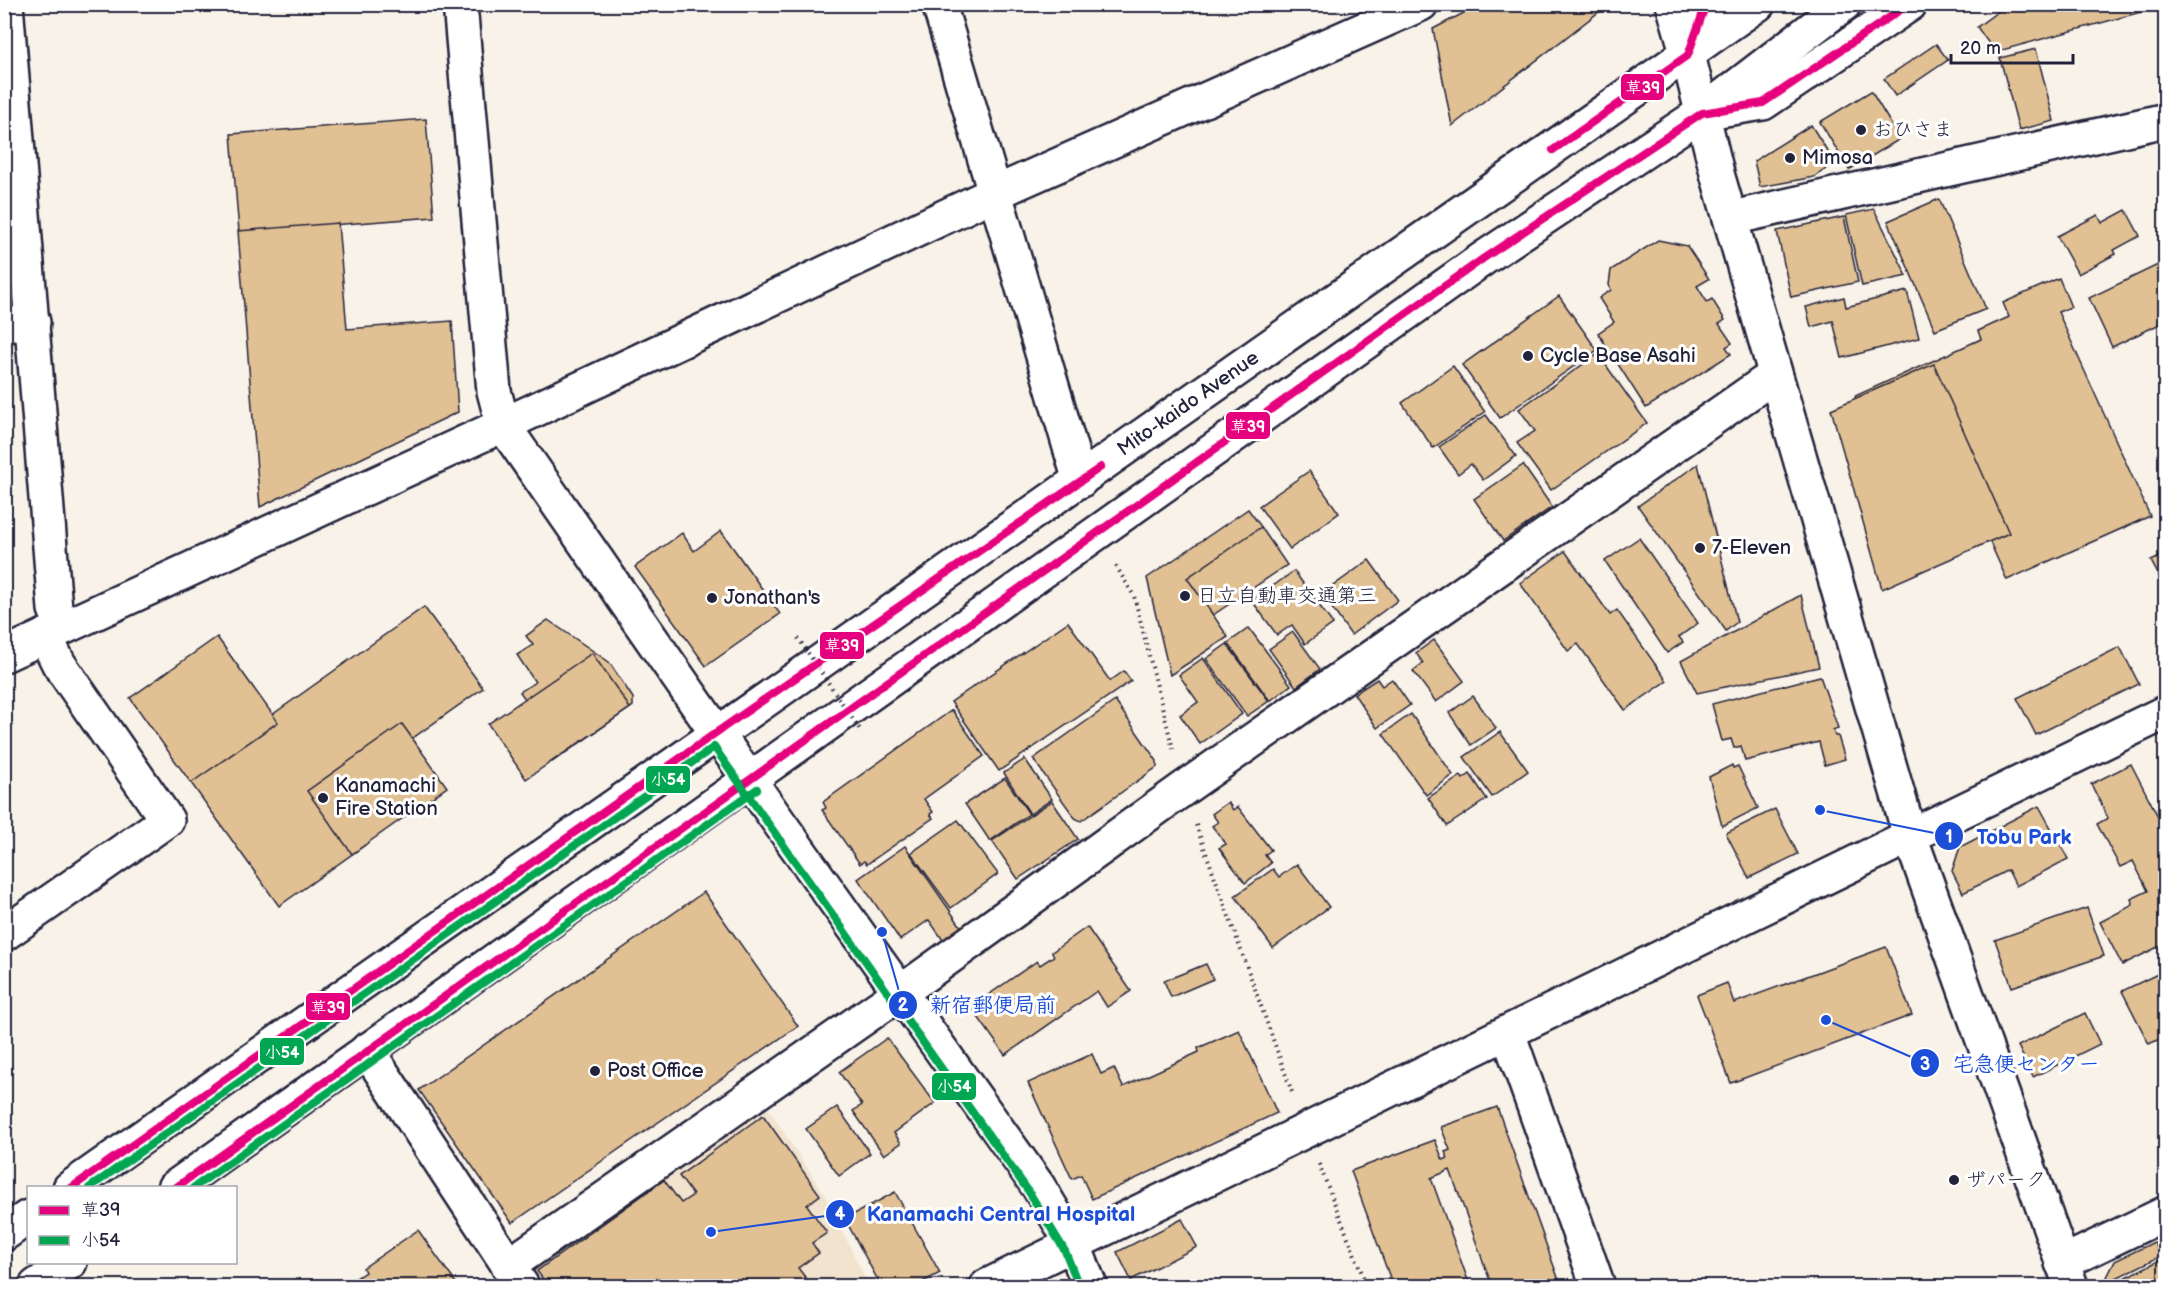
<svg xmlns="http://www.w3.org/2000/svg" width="2170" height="1291" viewBox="0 0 2170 1291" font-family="'Balsamiq Sans','Klee One',sans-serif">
  <rect width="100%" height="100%" fill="#f9f2e9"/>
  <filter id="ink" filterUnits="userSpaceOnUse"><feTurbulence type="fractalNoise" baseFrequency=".0167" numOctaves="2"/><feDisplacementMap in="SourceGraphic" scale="12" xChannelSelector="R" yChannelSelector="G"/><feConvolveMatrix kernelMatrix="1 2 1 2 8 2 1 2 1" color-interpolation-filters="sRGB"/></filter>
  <g filter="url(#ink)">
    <polygon fill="#f2e3cf" points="766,1105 825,1195 869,1286 537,1286 525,1269"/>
    <g fill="#e1c093" stroke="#22223b" stroke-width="1.5">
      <polygon points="1481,4 1609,4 1452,126 1433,29"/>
      <polygon points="2008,4 2162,4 2163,6 1995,52 1977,27"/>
      <polygon points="1936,44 1948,60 1895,96 1884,79"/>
      <polygon points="2036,49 2054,121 2019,130 2000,58"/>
      <polygon points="1871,91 1900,139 1849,170 1820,122"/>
      <polygon points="426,119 434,217 239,232 231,134"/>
      <polygon points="1811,125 1835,163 1814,177 1760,187 1754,161"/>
      <polygon points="1939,199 1986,309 1935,330 1888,221"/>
      <polygon points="1874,209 1907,276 1862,286 1846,215"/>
      <polygon points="2126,210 2140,236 2114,250 2116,254 2078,274 2057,236 2098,215 2102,223"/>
      <polygon points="1844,217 1858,282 1791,297 1777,231"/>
      <polygon points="338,223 347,329 452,321 458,412 260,507 238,231"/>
      <polygon points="1658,240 1687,246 1709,279 1697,286 1707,302 1712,299 1725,320 1719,324 1732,343 1726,347 1731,354 1646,408 1598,333 1614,322 1599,298 1611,290 1609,285 1611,270"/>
      <polygon points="2162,263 2166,271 2166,321 2112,347 2089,298"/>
      <polygon points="2059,278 2071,307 2058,312 2150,516 2007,580 1969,496 1912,522 1855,396 1981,339 1978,331 2009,317 2003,303"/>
      <polygon points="1907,291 1919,338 1842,358 1833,321 1811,327 1806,307 1844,297 1846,307"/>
      <polygon points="1559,296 1597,350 1500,418 1462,365"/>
      <polygon points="1598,354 1647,423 1551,490 1517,443 1535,431 1519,409"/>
      <polygon points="1934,364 2009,533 1882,589 1831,409"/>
      <polygon points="1453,366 1485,412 1433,448 1402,403"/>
      <polygon points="1486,415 1516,456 1483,480 1471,464 1458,474 1439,447"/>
      <polygon points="1698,464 1737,622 1726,631 1638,506"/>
      <polygon points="1523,465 1552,507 1503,541 1474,499"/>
      <polygon points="1309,471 1339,513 1290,549 1259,506"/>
      <polygon points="1248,509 1262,528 1188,578 1228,637 1170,675 1147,578"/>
      <polygon points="1261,527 1287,565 1213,615 1187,578"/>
      <polygon points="721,531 780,614 706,666 635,567 682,533 694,551"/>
      <polygon points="1639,538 1698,623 1679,637 1683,642 1667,653 1605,561"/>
      <polygon points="1565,551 1610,615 1617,610 1667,681 1625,710 1578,644 1568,651 1520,583"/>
      <polygon points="2166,554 2166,589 2151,561"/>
      <polygon points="1369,560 1398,600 1351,635 1322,594"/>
      <polygon points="1294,571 1333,624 1305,644 1292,625 1277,635 1252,601"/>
      <polygon points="1801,595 1819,667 1697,693 1681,661"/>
      <polygon points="424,607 483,688 330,797 365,845 279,906 186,776"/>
      <polygon points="548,620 609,662 633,698 633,706 552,762 537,726 542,722 520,692 535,682 517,655 533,645 526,636"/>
      <polygon points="1068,622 1110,681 1124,671 1131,681 999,771 951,702"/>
      <polygon points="1249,628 1291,685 1270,701 1228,643"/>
      <polygon points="1293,632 1320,669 1296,687 1269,649"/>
      <polygon points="217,637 278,722 191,783 130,698"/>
      <polygon points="1434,640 1464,681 1436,702 1413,671 1423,663 1416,653"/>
      <polygon points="1227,644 1269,701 1247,716 1206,659"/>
      <polygon points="2120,647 2139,684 2036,735 2017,698"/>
      <polygon points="592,653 630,708 526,779 488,724"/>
      <polygon points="1203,658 1242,714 1200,744 1180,715 1198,702 1179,675"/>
      <polygon points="1820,676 1838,728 1833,730 1835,736 1838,736 1845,759 1825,765 1819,742 1745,761 1741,746 1734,748 1731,739 1722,741 1712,704"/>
      <polygon points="1377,679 1382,686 1392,679 1410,705 1377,728 1354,694"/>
      <polygon points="1473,696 1496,728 1471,745 1449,713"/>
      <polygon points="1115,701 1157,761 1157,767 1081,821 1075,818 1033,759"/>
      <polygon points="952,710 984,756 924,799 933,812 930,814 933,818 867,864 864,861 860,864 822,810 826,808 823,802"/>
      <polygon points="1411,714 1453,775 1426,795 1383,734"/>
      <polygon points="402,724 447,787 352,854 307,791"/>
      <polygon points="1500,732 1528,771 1492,797 1464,757"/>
      <polygon points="1025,759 1052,799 1030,814 1004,773"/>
      <polygon points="2131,764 2166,832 2166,943 2122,965 2100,922 2133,905 2131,899 2148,891 2133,861 2120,867 2097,824 2108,818 2091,784"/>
      <polygon points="1732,765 1733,768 1738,766 1758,808 1722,826 1709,777"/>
      <polygon points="1470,774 1487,799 1447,826 1428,798 1461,776 1463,779"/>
      <polygon points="1005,778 1029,814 990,841 965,804"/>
      <polygon points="1052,801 1078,839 1018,879 992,841"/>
      <polygon points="1228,802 1233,810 1238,807 1271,850 1265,855 1271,863 1245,883 1219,848 1226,844 1212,826 1218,822 1212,814"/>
      <polygon points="2039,806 2068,859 2016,886 2008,870 1963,893 1952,871 1960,847"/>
      <polygon points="1775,809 1798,854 1749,878 1726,833"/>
      <polygon points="958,820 998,874 951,908 911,853"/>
      <polygon points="905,846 962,928 943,940 929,920 900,940 858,879"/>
      <polygon points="1297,864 1329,907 1273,948 1235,896 1273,869 1279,877"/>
      <polygon points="704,892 798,1026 512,1223 419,1090"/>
      <polygon points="2087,908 2104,956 2012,987 1995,940"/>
      <polygon points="1087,927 1131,991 1107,1007 1097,991 1005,1055 971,1007 1037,961 1040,965 1054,956 1052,952"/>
      <polygon points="1886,947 1912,1015 1731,1083 1697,995 1727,983 1734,1003"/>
      <polygon points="1206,964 1213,979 1171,997 1164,981"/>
      <polygon points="2166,970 2166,1036 2149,1044 2122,991"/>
      <polygon points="2085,1013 2100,1044 2033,1077 2018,1046"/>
      <polygon points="1239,1030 1277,1113 1092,1199 1081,1175 1072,1179 1028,1083 1092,1054 1101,1074 1114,1068 1123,1087 1199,1052 1198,1048"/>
      <polygon points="887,1038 935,1103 894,1133 901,1143 884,1155 853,1111 862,1105 839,1072"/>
      <polygon points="837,1107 870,1153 839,1176 806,1129"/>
      <polygon points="1497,1107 1561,1286 1492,1286 1450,1170 1431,1178 1470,1286 1393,1286 1351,1171 1435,1140 1443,1160 1448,1158 1445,1152 1450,1150 1441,1127"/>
      <polygon points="763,1115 820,1195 807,1205 827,1233 812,1243 819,1253 798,1268 812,1286 548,1286 537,1271 664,1180 681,1203 693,1195 679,1176"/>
      <polygon points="895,1192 940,1273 915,1286 881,1286 845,1219"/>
      <polygon points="1182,1219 1197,1247 1131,1280 1117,1252"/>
      <polygon points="418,1230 458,1286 344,1286 365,1272 363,1268"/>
      <polygon points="2154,1242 2161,1256 2108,1282 2106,1279 2115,1261"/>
      <polygon points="2162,1259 2166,1265 2166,1286 2109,1286"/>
    </g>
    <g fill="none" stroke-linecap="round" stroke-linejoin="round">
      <defs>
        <g id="street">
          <polyline points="6,4 55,609 63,627"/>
          <polyline points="939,4 1080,481"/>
          <polyline points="1673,4 1688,55"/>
          <polyline points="1732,218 2166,120"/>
          <polyline points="4,325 33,322"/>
          <polyline points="4,655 503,425 995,193 1421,4"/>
          <polyline points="4,934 167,820 59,664 45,636"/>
          <polyline points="1508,1033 1598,1286"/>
          <polyline points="367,1050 522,1286"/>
          <polyline points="2062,1263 2166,1213"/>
          <polyline points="508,1266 901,992 1183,789 1775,375"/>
          <polyline points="987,1286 1910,836"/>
        </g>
        <g id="secondary">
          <polyline points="460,4 494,391 503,425 771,811 1038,1186 1074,1246 1090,1286"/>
          <polyline points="1688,55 1718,177 1910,836 2071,1286"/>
          <polyline points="1910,836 2166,712"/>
        </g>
        <g id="highway">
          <polyline points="1688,55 1706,4"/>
          <polyline points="1707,112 1763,103 1910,4"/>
          <path id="s1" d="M70 1188 1758 4"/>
          <polyline points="174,1188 1484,258 1702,113 1844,4"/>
          <polyline points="4,1234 28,1217"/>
          <polyline points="36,1286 70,1262"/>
        </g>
      </defs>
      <use href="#street" stroke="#22223b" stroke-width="38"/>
      <use href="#secondary" stroke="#22223b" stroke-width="38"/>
      <use href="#highway" stroke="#22223b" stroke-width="38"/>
      <g stroke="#22223b" stroke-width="4" stroke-dasharray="1.5 4.5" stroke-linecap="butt">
        <polyline points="1116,566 1134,596 1173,749"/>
        <polyline points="1196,825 1293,1095"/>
        <polyline points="1319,1164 1367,1286"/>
      </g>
      <use href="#street" stroke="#fff" stroke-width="33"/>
      <use href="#secondary" stroke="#fff" stroke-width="33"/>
      <use href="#highway" stroke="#fff" stroke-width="33"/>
      <polyline stroke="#22223b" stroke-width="4" stroke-dasharray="1.5 4.5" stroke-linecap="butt" points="798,638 861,731"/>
      <defs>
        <g id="bus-1">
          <polyline points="1553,150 1688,55 1706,4"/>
          <polyline points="71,1188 717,732 1101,467"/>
          <polyline points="175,1188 1484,258 1702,113 1763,103 1909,4"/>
        </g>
        <g id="bus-2">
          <polyline points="89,1188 714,747 1029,1192 1065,1251 1079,1286"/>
          <polyline points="193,1188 757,789"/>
        </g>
      </defs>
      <use href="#bus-1" stroke="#fff" stroke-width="12"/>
      <use href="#bus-2" stroke="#fff" stroke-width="12"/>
      <use href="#bus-1" stroke="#e5007d" stroke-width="8"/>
      <use href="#bus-2" stroke="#00a651" stroke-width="8"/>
    </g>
  </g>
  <g fill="#22223b" stroke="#fff" stroke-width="2">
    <circle cx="1861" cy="130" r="6"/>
    <circle cx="1790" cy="158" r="6"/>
    <circle cx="1528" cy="356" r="6"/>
    <circle cx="1700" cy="548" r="6"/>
    <circle cx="1185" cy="596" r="6"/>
    <circle cx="712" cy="598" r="6"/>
    <circle cx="323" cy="798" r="6"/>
    <circle cx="595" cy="1071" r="6"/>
    <circle cx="1954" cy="1180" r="6"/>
  </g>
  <g text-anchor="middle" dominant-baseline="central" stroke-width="6" stroke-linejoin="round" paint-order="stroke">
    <g font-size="20" fill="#22223b" stroke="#fff" text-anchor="start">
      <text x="1873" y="130">おひさま</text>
      <text x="1802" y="158">Mimosa</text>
      <text x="1540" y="356">Cycle Base Asahi</text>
      <text x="1712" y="548">7-Eleven</text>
      <text x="1197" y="596">日立自動車交通第三</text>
      <text x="724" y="598">Jonathan's</text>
      <text x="335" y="786">Kanamachi<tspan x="335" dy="23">Fire Station</tspan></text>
      <text x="607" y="1071">Post Office</text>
      <text x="1966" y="1180">ザパーク</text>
    </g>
    <g font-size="20" fill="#22223b" stroke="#fff">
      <text stroke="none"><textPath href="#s1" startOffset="1366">Mito-kaido Avenue</textPath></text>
    </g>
  </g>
  <path fill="none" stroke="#1d4ed8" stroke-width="2" d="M1820 810L1949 836M882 932L903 1005M1826 1020L1925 1063M711 1232L840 1214"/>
  <g fill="#1d4ed8" stroke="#fff" stroke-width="2">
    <circle cx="1820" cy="810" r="6"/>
    <circle cx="882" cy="932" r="6"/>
    <circle cx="1826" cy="1020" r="6"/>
    <circle cx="711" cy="1232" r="6"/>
    <circle cx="1949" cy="836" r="15"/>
    <circle cx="903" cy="1005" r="15"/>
    <circle cx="1925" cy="1063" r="15"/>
    <circle cx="840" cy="1214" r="15"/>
  </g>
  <g font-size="18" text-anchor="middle" font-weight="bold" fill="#fff">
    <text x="1949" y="843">1</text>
    <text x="903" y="1011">2</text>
    <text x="1925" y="1070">3</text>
    <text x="840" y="1220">4</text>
  </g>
  <g font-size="21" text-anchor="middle" font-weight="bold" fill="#1d4ed8" stroke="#fff" stroke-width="6" stroke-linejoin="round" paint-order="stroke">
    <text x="2024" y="844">Tobu Park</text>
    <text x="993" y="1012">新宿郵便局前</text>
    <text x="2026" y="1071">宅急便センター</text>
    <text x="1001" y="1221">Kanamachi Central Hospital</text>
  </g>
  <g stroke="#fff" stroke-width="2">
    <rect x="1620" y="73" width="45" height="28" rx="6" fill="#e5007d"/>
    <rect x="1225" y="411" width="46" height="29" rx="6" fill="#e5007d"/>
    <rect x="819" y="631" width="46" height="29" rx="6" fill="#e5007d"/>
    <rect x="645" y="765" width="46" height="29" rx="6" fill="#00a651"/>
    <rect x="305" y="992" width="46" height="29" rx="6" fill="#e5007d"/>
    <rect x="259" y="1037" width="46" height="29" rx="6" fill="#00a651"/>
    <rect x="931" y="1072" width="46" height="29" rx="6" fill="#00a651"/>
  </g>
  <g font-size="16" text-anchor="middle" font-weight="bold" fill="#fff">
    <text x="1643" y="93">草39</text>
    <text x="1248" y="432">草39</text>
    <text x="842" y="651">草39</text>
    <text x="668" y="785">小54</text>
    <text x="328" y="1013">草39</text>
    <text x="282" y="1058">小54</text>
    <text x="954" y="1092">小54</text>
  </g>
  <rect width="2170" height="1291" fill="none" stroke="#fff" stroke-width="24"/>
  <rect x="12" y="12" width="2146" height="1267" fill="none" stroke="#22223b" stroke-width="2" filter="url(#ink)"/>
  <rect x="27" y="1186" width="210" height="78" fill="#ffffff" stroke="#a7a7b1" stroke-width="1.5"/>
  <rect x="39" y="1206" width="30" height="9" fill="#e5007d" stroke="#a7a7b1" stroke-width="1.5"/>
  <text x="81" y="1216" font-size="18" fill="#22223b">草39</text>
  <rect x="39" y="1236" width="30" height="9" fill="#00a651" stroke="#a7a7b1" stroke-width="1.5"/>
  <text x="81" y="1246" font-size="18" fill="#22223b">小54</text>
  <path d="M1951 54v9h122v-9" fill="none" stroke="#22223b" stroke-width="3"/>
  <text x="1960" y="54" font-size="18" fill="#22223b" stroke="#ffffff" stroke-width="4.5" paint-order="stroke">20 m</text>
</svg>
